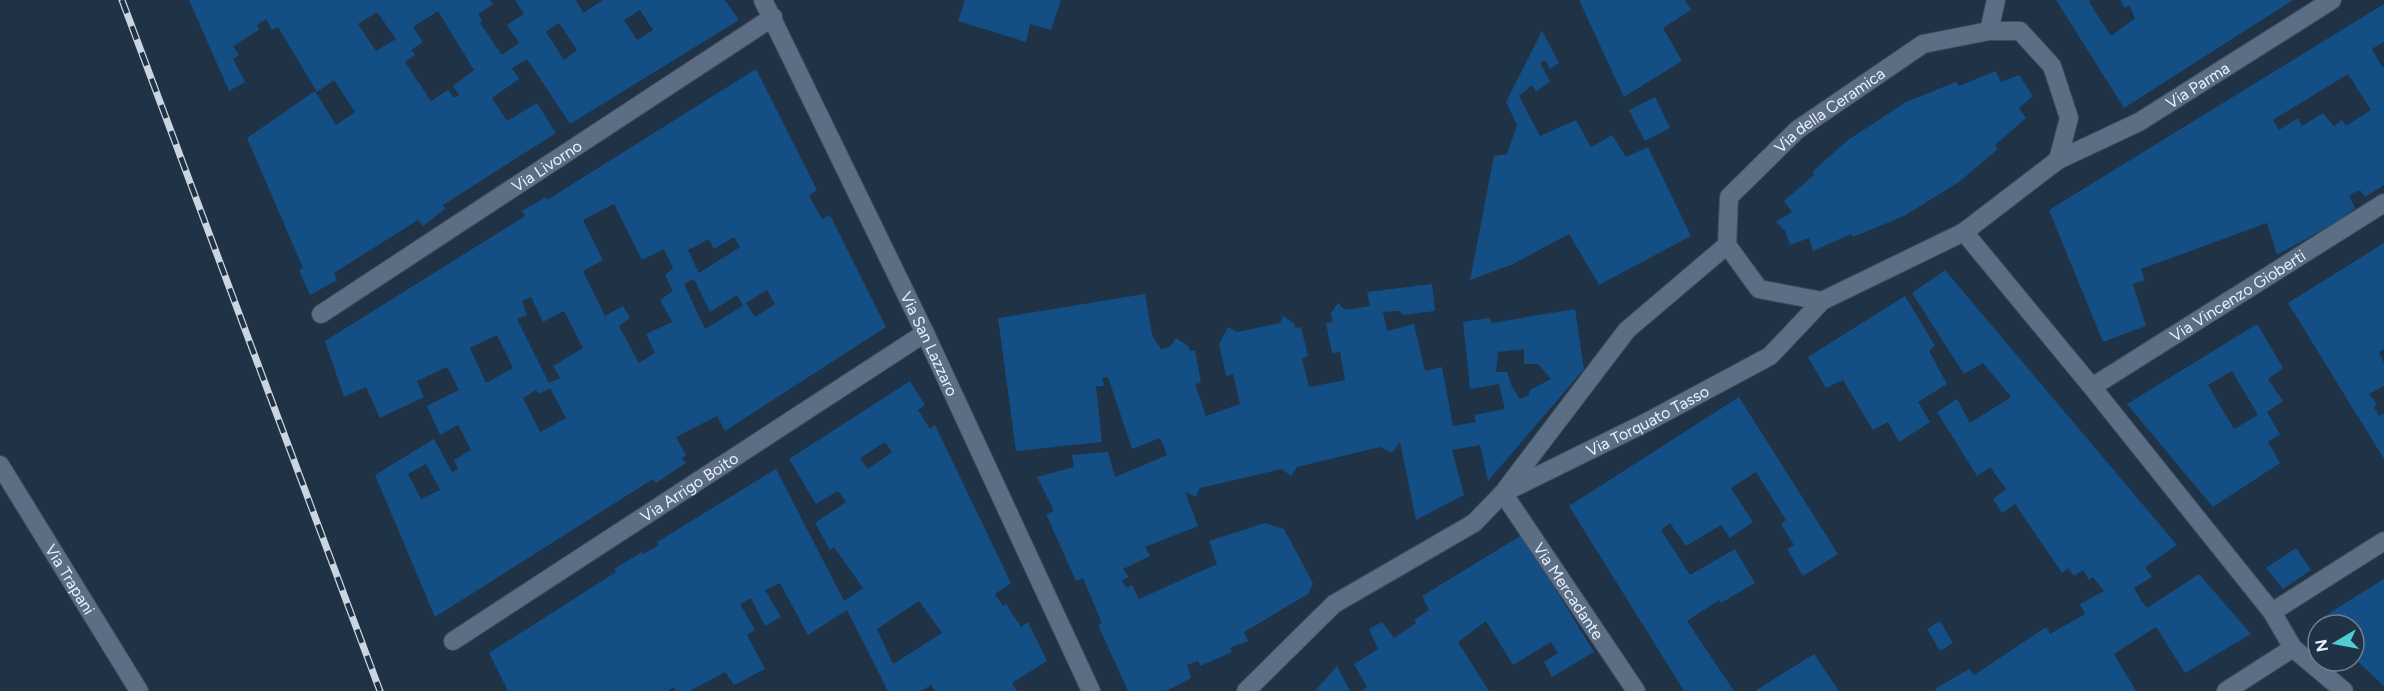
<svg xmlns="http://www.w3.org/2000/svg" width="2384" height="691" viewBox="0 0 2384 691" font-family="Figtree,sans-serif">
  <rect width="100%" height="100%" fill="#203245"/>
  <g fill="#134e85" fill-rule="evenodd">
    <path d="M189 0H490L493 4 478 14 482 21 480 23 502 55 519 43 507 25 524 14 515 0H576L583 13 603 0H725L739 20 570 124 527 59 512 68 519 79 492 98 507 121 537 103 556 133 443 205 445 209 423 226 418 220 334 273 337 280 310 295 299 270 303 268 247 138 315 91 336 125 355 112 334 80 317 92 278 27 272 30 266 19 257 25 259 30 233 46 239 55 233 59 245 82 229 91ZM640 10 653 30 637 40 624 20ZM438 11 474 70 453 86 459 95 454 98 448 90 431 101 405 62 415 55 411 50 423 42 413 27ZM377 12 396 39 376 51 358 24ZM559 23 577 50 564 60 546 32Z"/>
    <polygon points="965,0 1061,0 1051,30 1030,24 1026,42 958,21"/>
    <polygon points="1579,0 1685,0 1691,10 1663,28 1682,61 1624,97"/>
    <polygon points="2056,0 2091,0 2089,2 2111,36 2135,18 2129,5 2125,8 2120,0 2293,0 2124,108"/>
    <path d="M2384 4V42L2372 49 2382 67 2384 66V185L2365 197 2360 190 2349 195 2355 208 2338 221 2277 255 2267 223 2141 269 2145 280 2133 284 2146 326 2103 342 2049 210ZM2348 74 2371 110 2346 126 2342 120 2334 126 2323 113 2302 126 2298 118 2279 130 2273 120Z"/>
    <polygon points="1542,31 1559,63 1550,69 1545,60 1540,63 1550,81 1536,92 1532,85 1519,96 1540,136 1576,120 1591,147 1612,135 1626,157 1648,147 1691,236 1599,285 1569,234 1513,264 1470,280 1494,156 1507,154 1517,125 1506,102"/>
    <path d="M756 69 817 190 809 196 822 219 830 215 886 327 725 431 717 416 676 437 686 455 682 458 686 463 656 483 653 479 435 617 375 475 434 439 452 472 458 469 454 460 471 450 458 425 440 435 427 406 459 390 447 367 417 381 424 397 380 418 366 387 344 397 325 341 525 216 522 211 546 197 547 200ZM614 204 642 260 664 249 673 268 665 275 673 291 660 300 672 322 646 334 655 353 639 363 619 326 630 318 623 306 605 316 583 271 603 260 583 220ZM734 237 740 247 699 273 688 250 709 239 714 249ZM694 279 710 312 737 295 743 306 705 329 684 284ZM767 290 775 304 755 317 746 303ZM531 297 543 322 564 311 583 348 553 366 560 378 549 383 517 319 527 315 522 301ZM497 335 513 368 486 383 470 348ZM550 388 566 418 540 432 523 398 536 390 539 394ZM426 464 440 490 421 499 408 474Z"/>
    <polygon points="1996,71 2001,82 2019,75 2033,96 2019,108 2026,118 1995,145 1998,149 1959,182 1904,216 1853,237 1851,234 1813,251 1809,238 1790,245 1785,231 1776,222 1792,212 1784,201 1814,175 1813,171 1848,140 1906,102 1956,82 1959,86"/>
    <polygon points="1655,97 1670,128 1645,141 1629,110"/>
    <polygon points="2384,243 2384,349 2379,352 2384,363 2384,386 2369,394 2377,404 2374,407 2379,416 2384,413 2384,459 2288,303"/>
    <polygon points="1945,270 2177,545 2145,567 2152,577 2134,588 2142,602 2147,608 2199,574 2251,634 2185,673 2156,627 2114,654 2136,691 1936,691 1935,689 1969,669 1974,675 2046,627 2050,634 2085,614 2080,604 2104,591 2093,577 2089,580 2083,570 2074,576 2068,568 2062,573 2015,504 2002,513 1993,499 2006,489 1990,467 1977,476 1937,412 1957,399 1970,423 2011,397 1983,363 1964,374 1912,293"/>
    <path d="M1432 284 1435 311 1402 315 1400 311 1383 312 1387 331 1414 324 1425 371 1442 367 1453 426 1476 422 1474 415 1505 409 1499 384 1470 389 1463 322 1489 318 1492 323 1575 309 1584 369 1488 481 1480 445 1452 450 1464 495 1416 520 1400 442 1392 453 1380 447 1297 467 1291 476 1282 469 1200 488 1196 497 1185 492 1198 526 1145 547 1150 556 1123 569 1129 577 1122 580 1126 588 1132 585 1139 599 1217 564 1209 541 1265 523 1284 529 1313 583 1308 594 1244 632 1248 641 1230 648 1232 652 1200 666 1198 661 1187 665 1191 678 1166 691H1128L1098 625 1102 623 1083 578 1076 581 1046 514 1054 511 1037 477 1074 467 1072 455 1108 452 1115 477 1167 455 1160 438 1132 449 1108 377 1102 378 1104 386H1096L1102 442 1016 451 998 318 1145 294 1152 335 1161 349 1170 347 1176 338 1188 346 1190 351 1195 350 1201 383 1195 384 1206 416 1240 404 1233 374 1226 376 1219 344 1228 327 1237 332 1280 323 1283 316 1295 324V328L1301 327 1308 356 1302 358 1309 387 1345 380 1340 352 1332 353 1326 323 1333 322 1331 313 1338 303 1345 310 1364 307 1370 306 1367 292ZM1524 349V364H1538L1551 379 1530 390 1529 395 1520 399 1512 387 1507 372H1496L1498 352Z"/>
    <polygon points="1905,296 1935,346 1929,351 1947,384 1918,402 1930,422 1899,442 1888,422 1873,430 1843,380 1826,388 1808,357"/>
    <path d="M2257 324 2283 368 2268 379 2283 401 2267 412 2280 434 2268 442 2280 463 2213 507 2127 404ZM2232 371 2258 415 2234 429 2208 385Z"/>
    <path d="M910 381 925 405 918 410 930 429 935 425 1011 583 995 594 1003 606 1006 604 1021 627 1028 622 1047 661 1012 683 1017 691H935L931 685 921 691H888L847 610 808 635 780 583 765 590 781 617 765 626 751 598 740 604 755 630 747 635 765 669 734 685 725 672 690 691H676L674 687 668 691H508L489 653 616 572 614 569 642 552 643 554 659 545 657 542 776 469 844 601 863 588 834 547 830 550 815 523 846 502 838 491 816 504 789 459ZM885 442 892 452 868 469 860 458ZM919 601 942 633 893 664 877 629Z"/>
    <polygon points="1739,397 1838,554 1803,576 1787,549 1794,545 1781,524 1786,520 1756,472 1731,488 1753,522 1730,538 1721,525 1686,546 1670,523 1661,530 1690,575 1735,549 1755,583 1721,603 1719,600 1687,621 1734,691 1684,691 1569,506"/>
    <polygon points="1522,535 1594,652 1552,677 1544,662 1558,653 1551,642 1513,665 1486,621 1458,642 1489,691 1361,691 1367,687 1354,664 1378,649 1369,629 1382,622 1394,638 1416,623 1414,620 1429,610 1422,596"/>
    <polygon points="2296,548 2311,570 2283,589 2266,568"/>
    <polygon points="2384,579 2384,686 2354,658 2354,625 2323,625 2323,617"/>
    <polygon points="1940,621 1953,643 1940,651 1927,629"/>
    <polygon points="1814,654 1839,691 1755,691"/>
    <polygon points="1337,666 1350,691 1315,691"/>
  </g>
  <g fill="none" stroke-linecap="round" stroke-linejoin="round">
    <defs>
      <g id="minor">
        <path id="s1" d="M763 0 925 333 1091 691"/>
        <polyline points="1989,31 1996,0"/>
        <polyline points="1964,232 2092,387 2272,612 2293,648 2344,691"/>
        <path id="s2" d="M1822 301 1759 289 1727 245 1729 197 1797 130 1923 44 1989 31H2020L2052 66 2069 118 2058 160"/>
        <path id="s3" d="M321 314 773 17"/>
        <path id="s4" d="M2092 387 2384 203"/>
        <path id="s5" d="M0 465 139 691"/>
        <polyline points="1506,489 1627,330 1727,245"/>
        <path id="s6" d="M1503 493 1636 691"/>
        <polyline points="2272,612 2384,541"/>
        <path id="s7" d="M453 641 925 333"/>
        <path id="s8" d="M1246 691 1334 604 1474 523 1503 493 1647 422 1770 356 1822 301 1964 232 2058 160 2139 122 2332 0"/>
        <polyline points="2226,691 2293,648"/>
      </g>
    </defs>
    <use href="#minor" stroke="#3e4d5d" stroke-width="20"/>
    <use href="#minor" stroke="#5b6e84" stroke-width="18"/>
    <defs>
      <polyline id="rail" points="122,0 380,691"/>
    </defs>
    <use href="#rail" stroke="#cad5e0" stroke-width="7"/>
    <use href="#rail" stroke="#203245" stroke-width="4.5" stroke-dasharray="14" stroke-linecap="butt"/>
  </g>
  <g text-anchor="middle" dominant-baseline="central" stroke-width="4.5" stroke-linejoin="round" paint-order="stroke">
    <g font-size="16" fill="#e9f2fc" stroke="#203245">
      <text stroke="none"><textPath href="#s8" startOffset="1138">Via Parma</textPath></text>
      <text stroke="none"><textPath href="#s2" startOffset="300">Via della Ceramica</textPath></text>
      <text stroke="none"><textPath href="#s3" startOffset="270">Via Livorno</textPath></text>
      <text stroke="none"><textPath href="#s4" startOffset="172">Via Vincenzo Gioberti</textPath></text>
      <text stroke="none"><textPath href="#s1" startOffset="382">Via San Lazzaro</textPath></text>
      <text stroke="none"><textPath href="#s8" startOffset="489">Via Torquato Tasso</textPath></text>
      <text stroke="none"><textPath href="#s7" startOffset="282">Via Arrigo Boito</textPath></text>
      <text stroke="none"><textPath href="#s5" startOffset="134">Via Trapani</textPath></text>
      <text stroke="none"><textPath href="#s6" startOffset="118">Via Mercadante</textPath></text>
    </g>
  </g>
  <g transform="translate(2336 643) rotate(260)"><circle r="28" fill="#203245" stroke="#707f8e" stroke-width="1.5"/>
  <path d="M0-4.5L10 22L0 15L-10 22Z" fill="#52ccd0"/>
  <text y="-9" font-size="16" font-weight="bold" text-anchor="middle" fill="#e9f2fc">N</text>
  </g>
</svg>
